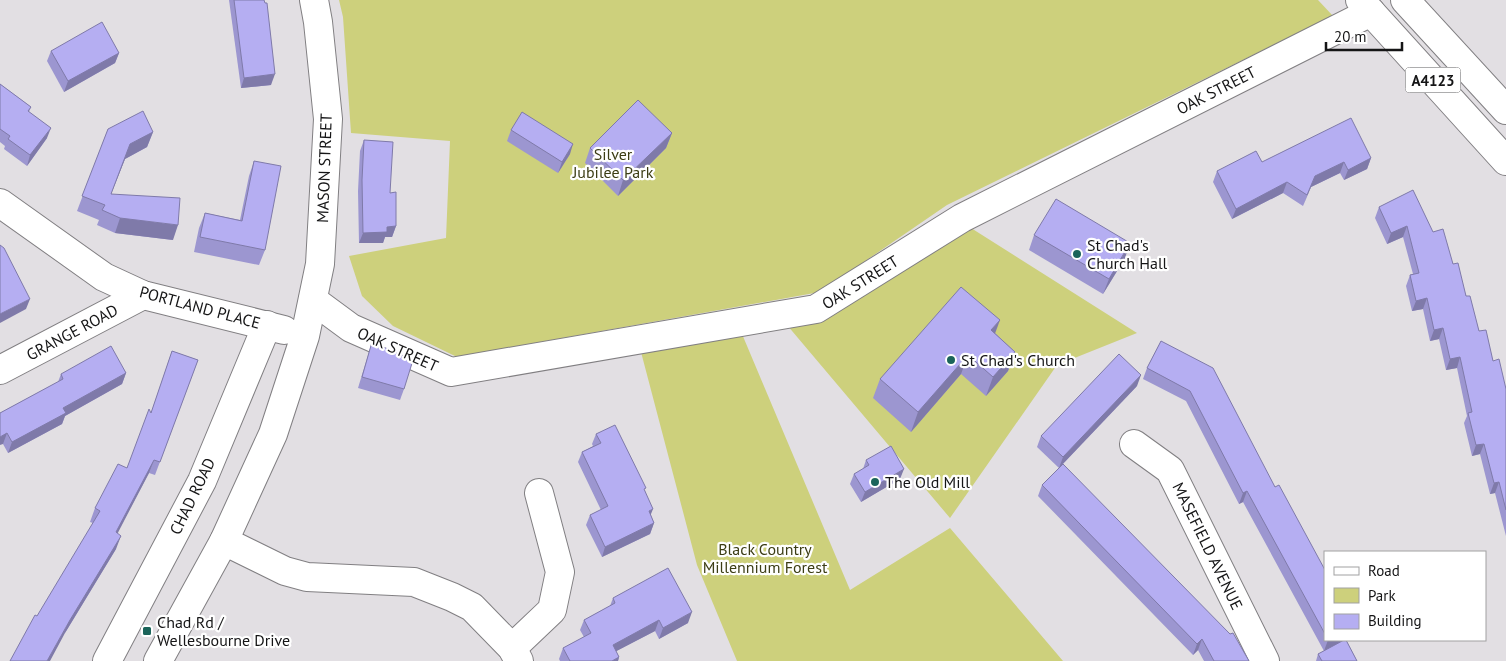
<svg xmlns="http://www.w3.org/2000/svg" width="1506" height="661" viewBox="0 0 1506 661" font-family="'PT Sans',sans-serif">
  <rect width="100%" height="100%" fill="#e2dfe3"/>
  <g fill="#cdd07c">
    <polygon points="339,0 1318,0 1333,16 947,205 820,292 457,357 393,326 362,296 349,256 446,238 450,141 351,133 343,17"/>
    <polygon points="971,228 1137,333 1057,365 950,518 787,325"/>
    <polygon points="742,334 850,590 950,528 1063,661 737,661 697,565 641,352"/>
  </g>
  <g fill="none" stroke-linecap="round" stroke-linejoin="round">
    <defs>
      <g id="minor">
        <polyline points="0,203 104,277 143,295 284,330"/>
        <polyline points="313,300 351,328 451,372 816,309 962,218 1371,12"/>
        <polyline points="0,370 143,295"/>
        <polyline points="1134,444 1170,470 1265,661"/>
        <polyline points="224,541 285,571 307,577 414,582 452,597 472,607 512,648 519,661"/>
        <polyline points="512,648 552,610 560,572 539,493"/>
        <polyline points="107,661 202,481 267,325"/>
        <polyline points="158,661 224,541 273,434 305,336 320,264 328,119 318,22 314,0"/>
      </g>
      <g id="highway">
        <polyline points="1360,0 1506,161"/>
        <polyline points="1405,0 1506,110"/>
      </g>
    </defs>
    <use href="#minor" stroke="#817f82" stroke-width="30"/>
    <use href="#highway" stroke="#817f82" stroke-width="30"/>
    <use href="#minor" stroke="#fff" stroke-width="28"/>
    <use href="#highway" stroke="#fff" stroke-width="28"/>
  </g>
  <g fill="#9c96d0">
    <polygon points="229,0 264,0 271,85 241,88"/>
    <polygon points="51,51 119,53 115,63 64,92 47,61"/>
    <polygon points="0,84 31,107 29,112 47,138 27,166 4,149 5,146 0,142"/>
    <polygon points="108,129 153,132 147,147 125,159 111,194 173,240 115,233 97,225 99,220 77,211"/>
    <polygon points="511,130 570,154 558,173 507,141"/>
    <polygon points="672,133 666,148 618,196 585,163 590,148"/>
    <polygon points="364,140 390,193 396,226 392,237 385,237 383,243 359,243 358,191 360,151"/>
    <polygon points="1371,158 1367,169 1344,180 1340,173 1311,187 1303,206 1283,193 1232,219 1213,182 1217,171 1262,162"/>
    <polygon points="254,161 265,250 259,265 194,252 199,228 205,213 240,220 249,176"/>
    <polygon points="1379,207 1433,232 1453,264 1466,296 1479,331 1506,389 1506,536 1495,493 1490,494 1480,454 1472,456 1464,423 1467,416 1457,368 1446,370 1439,339 1430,341 1423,309 1412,311 1406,286 1410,275 1413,274 1403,237 1387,244 1375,218"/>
    <polygon points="1034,235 1125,258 1103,294 1029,250"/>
    <polygon points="995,333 1015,352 1008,371 986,396 961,374 911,432 873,398 880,379"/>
    <polygon points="1161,341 1275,487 1325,570 1325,640 1346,640 1357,661 1316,661 1318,654 1324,651 1243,502 1239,504 1186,401 1143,379 1147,368"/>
    <polygon points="372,342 404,389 400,400 358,388"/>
    <polygon points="172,351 198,360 155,475 149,473 117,533 116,549 65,633 93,523 90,522 95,508 127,468 151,413"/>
    <polygon points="126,373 122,384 65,416 62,424 8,453 3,444 0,413 58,382 61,374"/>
    <polygon points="1137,386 1059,468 1037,447 1041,436"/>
    <polygon points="596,434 645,491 651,516 654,523 650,534 602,557 586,525 590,515 601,510 578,462 582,452 593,446 592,444"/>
    <polygon points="866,460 900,479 861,502 850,484 854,474 863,469"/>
    <polygon points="1042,485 1249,661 1204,661 1198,650 1193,655 1038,496"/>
    <polygon points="613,598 688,623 659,639 655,631 616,651 619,657 618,661 560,661 559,659 563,648 584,637 580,630 584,620 610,606"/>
  </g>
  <g fill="#7f7aa9">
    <polygon points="119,53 115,63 64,92 68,81"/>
    <polygon points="275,74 271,85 241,88 244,78"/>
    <polygon points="51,128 47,138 27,166 30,155"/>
    <polygon points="153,132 147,147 125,159 105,209 130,144"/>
    <polygon points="672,133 666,148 618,196 623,180"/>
    <polygon points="573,144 570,154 558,173 562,162"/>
    <polygon points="1371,158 1367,169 1344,180 1348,170"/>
    <polygon points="1344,162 1340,173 1311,187 1303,206 1315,176"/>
    <polygon points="1287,182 1283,193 1232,219 1236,209"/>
    <polygon points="120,218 178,225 173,240 115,233"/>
    <polygon points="396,226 392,237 385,237 383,243 359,243 363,233 387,227"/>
    <polygon points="1407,226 1403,237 1387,244 1391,233"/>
    <polygon points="1130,243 1125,258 1103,294 1109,279"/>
    <polygon points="1427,298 1423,309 1412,311 1416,301"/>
    <polygon points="30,299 26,309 0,323 0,314"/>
    <polygon points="1000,320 993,339 991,330"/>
    <polygon points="1443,328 1439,339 1430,341 1434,330"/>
    <polygon points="1015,352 1008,371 986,396 993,377"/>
    <polygon points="968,355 961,374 911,432 918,412"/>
    <polygon points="1460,357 1457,368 1446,370 1450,359"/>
    <polygon points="126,373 122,384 65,416 62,424 8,453 12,442 63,408"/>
    <polygon points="1141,375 1137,386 1059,468 1063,457"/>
    <polygon points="7,433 3,444 0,445 0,437"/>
    <polygon points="1484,444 1480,454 1472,456 1476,445"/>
    <polygon points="154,460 149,473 111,546 116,532"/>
    <polygon points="904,469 900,479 861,502 865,492"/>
    <polygon points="1499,482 1495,493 1490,494 1494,483"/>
    <polygon points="1247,491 1243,502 1239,504 1243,493"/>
    <polygon points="653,509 649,519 649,511"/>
    <polygon points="654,523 650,534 602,557 605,547"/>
    <polygon points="121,536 116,549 65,633 50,661 47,661 70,620"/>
    <polygon points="692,612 688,623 659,639 663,628"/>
    <polygon points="659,620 655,631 609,655 613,645"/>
    <polygon points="1202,639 1198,650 1193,655 1197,644"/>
    <polygon points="1328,640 1345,640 1324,651"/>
    <polygon points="619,657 618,661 612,661"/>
  </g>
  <g fill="#b5aef2" stroke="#7f7aa9">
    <polygon points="234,0 264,0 265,3 267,3 275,74 244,78"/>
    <polygon points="102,22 119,53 68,81 51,51"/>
    <polygon points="0,84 31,107 28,111 51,128 30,155 8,139 10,136 0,129"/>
    <polygon points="638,100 672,133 623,180 590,148"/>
    <polygon points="143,111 153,132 130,144 111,194 180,198 178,225 120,218 102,210 105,205 82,196 108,129"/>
    <polygon points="522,112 573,144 562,162 511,130"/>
    <polygon points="1351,118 1371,158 1348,170 1344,162 1315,176 1307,195 1287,182 1236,209 1217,171 1256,151 1262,162"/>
    <polygon points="364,140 393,142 390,193 396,192 396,226 387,227 387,232 363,233 362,180"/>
    <polygon points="254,161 281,166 265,250 200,237 205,213 242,221"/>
    <polygon points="1413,190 1433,232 1443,229 1453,264 1458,263 1466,296 1470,296 1479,331 1486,330 1493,361 1499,359 1506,389 1506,510 1499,482 1494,483 1484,444 1476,445 1468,413 1472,412 1460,357 1450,359 1443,328 1434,330 1427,298 1416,301 1410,275 1419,273 1407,226 1391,233 1379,207"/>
    <polygon points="1056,199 1130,243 1109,279 1034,235"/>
    <polygon points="0,245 4,248 30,299 0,314"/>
    <polygon points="961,287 1000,320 991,330 1015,352 993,377 968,355 918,412 880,379"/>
    <polygon points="1161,341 1213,368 1275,487 1279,485 1325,570 1325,634 1247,491 1243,493 1190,391 1147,368"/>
    <polygon points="372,342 413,360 404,389 362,377"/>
    <polygon points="111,346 126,373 63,408 66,413 12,442 7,433 0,437 0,413 63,379 61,374"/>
    <polygon points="172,351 198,360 160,462 154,460 116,532 121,536 70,620 47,661 10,661 35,615 37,616 100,511 95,508 118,464 127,468 149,409 151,413"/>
    <polygon points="1119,354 1141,375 1063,457 1041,436"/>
    <polygon points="615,425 646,488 644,489 653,509 649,511 654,523 605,547 590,515 608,506 582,452 601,443 596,434"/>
    <polygon points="891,446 904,469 865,492 854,474 869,465 866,460"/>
    <polygon points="1063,464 1230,634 1233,633 1249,661 1214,661 1202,639 1197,644 1042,485"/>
    <polygon points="668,568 692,612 663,628 659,620 613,645 619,657 612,661 570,661 563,648 591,633 584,620 615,603 613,598"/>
    <polygon points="1344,640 1346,640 1357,661 1322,661 1318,654"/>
  </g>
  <g fill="#1b645a" stroke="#fff" stroke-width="2">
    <circle cx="1077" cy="254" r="5"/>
    <circle cx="951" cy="360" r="5"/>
    <circle cx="875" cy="482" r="5"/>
    <rect x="142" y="626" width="10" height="10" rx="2.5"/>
  </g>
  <g text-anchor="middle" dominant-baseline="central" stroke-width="4.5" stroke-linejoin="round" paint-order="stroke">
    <rect fill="#fff" stroke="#5b5b5c" stroke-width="1" x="1405.5" y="67.5" width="55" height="25" rx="4"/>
    <g font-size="15" font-weight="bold" fill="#151516">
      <text x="1433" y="80">A4123</text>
    </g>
    <g font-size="16" fill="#151516" stroke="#fff">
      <text transform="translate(1216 90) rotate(-27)">OAK STREET</text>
      <text transform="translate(324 168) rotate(-88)">MASON STREET</text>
      <text transform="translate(860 282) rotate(-32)">OAK STREET</text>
      <text transform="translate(200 307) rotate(15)">PORTLAND PLACE</text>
      <text transform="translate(72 332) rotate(-28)">GRANGE ROAD</text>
      <text transform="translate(398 349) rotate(24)">OAK STREET</text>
      <text transform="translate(192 496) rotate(-64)">CHAD ROAD</text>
      <text transform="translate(1208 546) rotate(64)">MASEFIELD AVENUE</text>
    </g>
    <g font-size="16" fill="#3c3d15" stroke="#fff">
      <text x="613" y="154">Silver<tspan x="613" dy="18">Jubilee Park</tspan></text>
      <text x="765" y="549">Black Country<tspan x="765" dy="18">Millennium Forest</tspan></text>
    </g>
    <g font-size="16" fill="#151516" stroke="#fff" text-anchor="start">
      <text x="1087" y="245">St Chad's<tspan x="1087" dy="18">Church Hall</tspan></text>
      <text x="961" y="360">St Chad's Church</text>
      <text x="885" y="482">The Old Mill</text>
      <text x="157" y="622">Chad Rd /<tspan x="157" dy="18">Wellesbourne Drive</tspan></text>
    </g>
  </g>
  <rect x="1324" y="551" width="162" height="90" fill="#ffffff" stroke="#a1a1a2"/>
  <rect x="1334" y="567" width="25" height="8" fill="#ffffff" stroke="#a1a1a2"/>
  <text x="1368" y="576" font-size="15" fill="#151516">Road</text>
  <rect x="1334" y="588" width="25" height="15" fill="#cdd07c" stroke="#a1a1a2"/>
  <text x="1368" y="601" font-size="15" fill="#151516">Park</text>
  <rect x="1334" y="614" width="25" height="15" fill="#b5aef2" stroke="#a1a1a2"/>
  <text x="1368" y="626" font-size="15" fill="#151516">Building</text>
  <path d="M1326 42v8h76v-8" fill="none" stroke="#151516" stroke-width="2.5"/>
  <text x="1334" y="42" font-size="15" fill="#151516" stroke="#ffffff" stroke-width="4" paint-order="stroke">20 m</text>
</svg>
